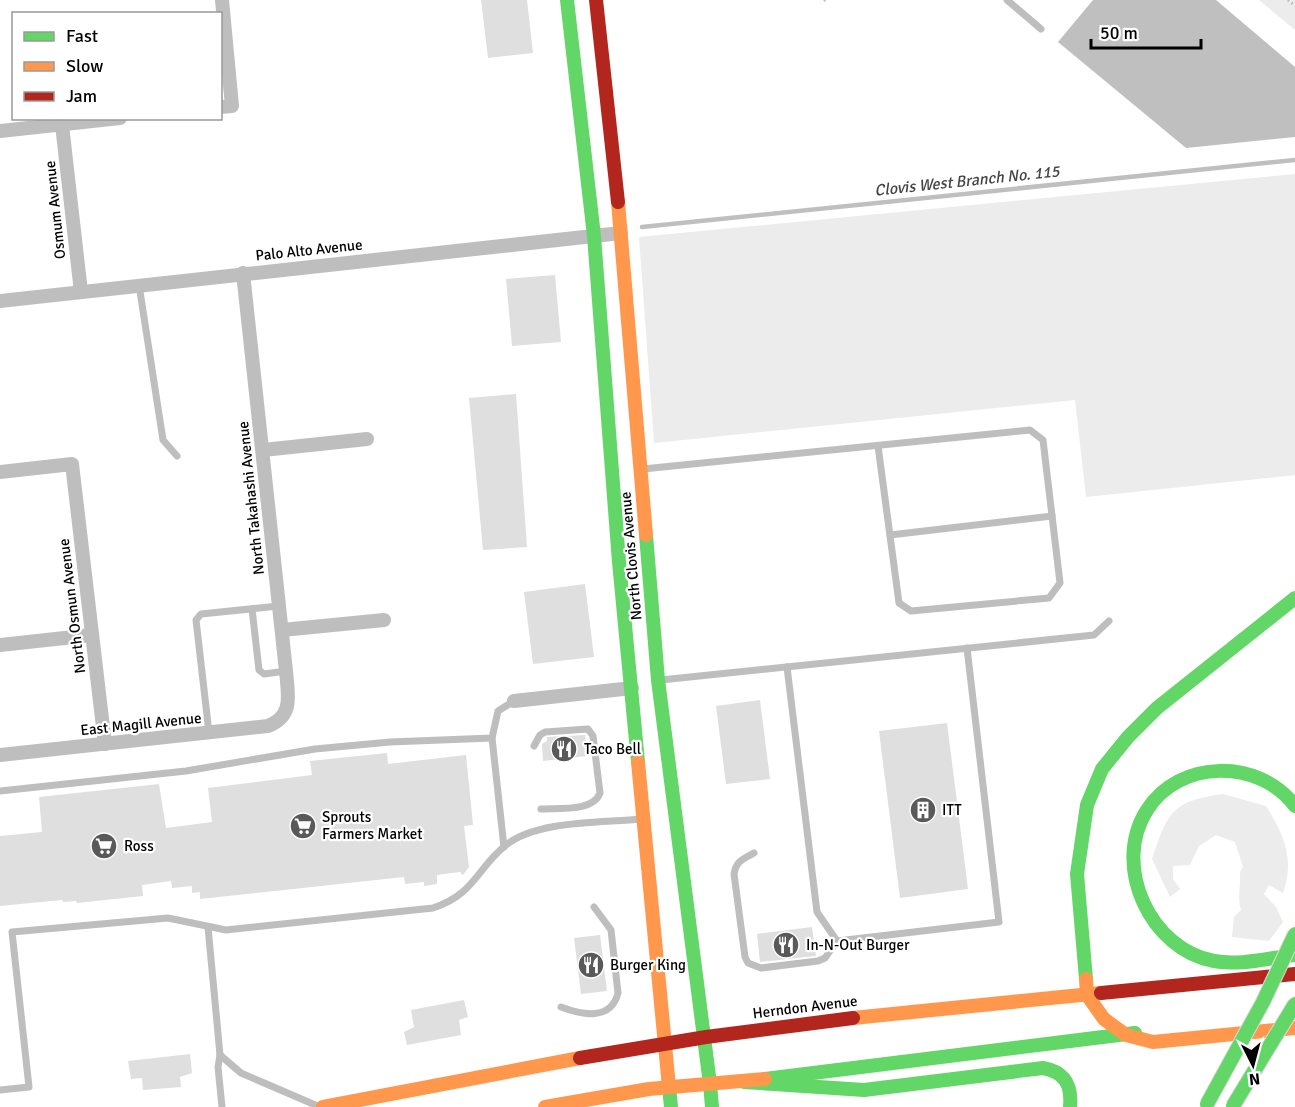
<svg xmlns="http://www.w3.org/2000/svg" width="1295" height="1107" viewBox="0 0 1295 1107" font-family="Signika,sans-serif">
  <rect width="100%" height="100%" fill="#fff"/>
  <g fill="#ececec">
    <polygon points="1259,0 1295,0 1295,30"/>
    <polygon points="1295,174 1295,475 1086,497 1075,400 654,443 639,237"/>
    <path d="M1223 794 1266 806C1284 835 1295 859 1283 893L1269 885 1264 894 1276 907 1283 922 1269 941 1232 937 1234 917 1241 910C1237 899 1241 885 1240 872L1243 867 1235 842 1216 835 1199 846 1190 865 1173 866V879L1180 889 1170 897 1152 859C1168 812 1172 801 1223 794Z"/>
  </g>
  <polygon fill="#bfbfbf" points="1093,0 1216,0 1295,67 1295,137 1186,148 1058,42"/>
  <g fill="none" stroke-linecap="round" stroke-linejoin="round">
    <polyline stroke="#bfbfbf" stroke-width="4.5" points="642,227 1295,160"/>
  </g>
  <g fill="#dfdfdf">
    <polygon points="481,0 527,0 533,53 488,58"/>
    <polygon points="555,275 561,342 512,346 506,279"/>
    <polygon points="516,394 527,547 483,550 469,398"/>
    <polygon points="585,584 594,657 533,664 524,592"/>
    <polygon points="760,700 770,779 726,784 716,706"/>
    <polygon points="947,723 968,889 900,898 879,731"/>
    <polygon points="585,735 587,756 543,761 542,744 547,741 547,737"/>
    <polygon points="387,753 388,764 466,755 473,825 464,826 469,867 463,875 460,872 437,875 437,884 424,886 424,882 405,884 404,877 200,899 200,892 192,893 192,886 172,888 171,881 142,885 143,896 77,903 76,901 63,902 62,900 0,906 0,836 42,832 39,797 159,784 166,828 212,822 208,788 312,775 310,761"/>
    <polygon points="812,927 816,956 760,962 757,934"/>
    <polygon points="600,935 607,991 581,994 574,938"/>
    <polygon points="464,1000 468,1017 459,1020 461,1035 407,1045 404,1032 414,1027 411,1010"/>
    <polygon points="190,1054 192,1073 180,1077 181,1087 143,1090 142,1078 131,1079 128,1061"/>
  </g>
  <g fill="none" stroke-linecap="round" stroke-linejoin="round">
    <g stroke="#b9b9b9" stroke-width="3" stroke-dasharray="1.5 3" stroke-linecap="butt">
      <polyline points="1288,0 1295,6"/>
      <polyline points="824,1 825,0"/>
    </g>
    <g stroke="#bebebe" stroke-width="7">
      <polyline points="1007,0 1041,29"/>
      <polyline points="139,285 163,440 177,456"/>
      <polyline points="643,469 1030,430 1043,440 1060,583 1049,598 911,611 899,603 878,446"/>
      <polyline points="890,535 1052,516"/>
      <polyline points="252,609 259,670 264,674 286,671"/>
      <polyline points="787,667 817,912 837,941 999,922 967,648"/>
      <polyline points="661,680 1094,635 1109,621"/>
      <polyline points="209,733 196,620 201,614 279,606"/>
      <polyline points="492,738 504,847"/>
      <path d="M534 746 540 735 545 732 588 729 593 736 600 793C593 812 559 808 541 809"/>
      <polyline points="0,791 186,771 315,749 390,742 492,738 498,711 514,701"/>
      <path d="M754 853C743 859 736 861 734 874L745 957 748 963 761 968 818 961 825 958 837 941"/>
      <polyline points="208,927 220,1055 218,1067 222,1107"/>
      <path d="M561 1007C582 1015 611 1021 618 993L611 930 594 907"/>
      <polyline points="220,1055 241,1073 320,1107"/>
      <path d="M0 1090 29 1087 12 932 168 918 226 930 433 908C475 894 476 869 506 845 537 820 602 823 641 819"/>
    </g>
    <g stroke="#bebebe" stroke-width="14">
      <polyline points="220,107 232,106 222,0"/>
      <polyline points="62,125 81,292"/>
      <polyline points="0,131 120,118"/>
      <polyline points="0,301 621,233"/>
      <polyline points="263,450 367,439"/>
      <polyline points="0,472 72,464 105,744"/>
      <polyline points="282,630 384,620"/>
      <polyline points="0,645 92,635"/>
      <polyline points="514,701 632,688"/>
      <path d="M0 755 268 726C294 716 288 695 286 671L243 273"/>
    </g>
    <g stroke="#63d668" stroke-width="14">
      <polyline points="567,0 594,236 619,562 638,762"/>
      <polyline points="646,535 658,680 710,1084"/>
      <path d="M1295 806C1259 758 1179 759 1147 810 1111 866 1151 950 1214 961 1240 966 1268 958 1295 955"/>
      <polyline points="1086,979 1077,874 1087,805 1102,769 1128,737 1157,708 1295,598"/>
      <polyline points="765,1079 1135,1033"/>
      <path d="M744 1082 864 1090 1043 1068C1065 1072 1072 1085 1070 1107"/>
      <polyline points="710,1084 712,1107"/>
      <polyline points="669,1087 671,1107"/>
    </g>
    <g stroke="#ff974d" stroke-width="14">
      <polyline points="618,202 646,535"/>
      <polyline points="638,762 669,1087"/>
      <polyline points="1086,979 1087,995 1104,1019 1126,1035 1153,1042 1295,1028"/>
      <polyline points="853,1018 1101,993"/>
      <polyline points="323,1107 580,1058"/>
      <polyline points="545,1107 649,1089 765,1079"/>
    </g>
    <g stroke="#b3261e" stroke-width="14">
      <polyline points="596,0 618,202"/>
      <polyline points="1101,993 1295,974"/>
      <polyline points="580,1058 706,1037 853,1018"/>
    </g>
    <defs>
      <g id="fast-bridge">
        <polyline points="1207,1104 1263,1002 1295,934"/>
        <polyline points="1233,1106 1295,1004"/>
      </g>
    </defs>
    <use href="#fast-bridge" stroke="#dbdbdb" stroke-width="16" stroke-linecap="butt"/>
    <use href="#fast-bridge" stroke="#63d668" stroke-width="14"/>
  </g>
  <defs>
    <symbol id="restaurant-disc" viewBox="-11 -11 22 22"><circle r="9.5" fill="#595959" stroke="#fff"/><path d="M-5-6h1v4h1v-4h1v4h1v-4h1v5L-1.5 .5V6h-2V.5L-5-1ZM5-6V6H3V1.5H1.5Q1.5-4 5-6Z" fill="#fff"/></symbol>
    <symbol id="building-disc" viewBox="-11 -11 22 22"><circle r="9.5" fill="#595959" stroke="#fff"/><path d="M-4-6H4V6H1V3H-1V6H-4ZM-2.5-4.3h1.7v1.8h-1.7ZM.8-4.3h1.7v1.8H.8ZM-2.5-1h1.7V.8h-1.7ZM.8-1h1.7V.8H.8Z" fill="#fff"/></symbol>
    <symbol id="supermarket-disc" viewBox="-11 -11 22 22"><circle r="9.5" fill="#595959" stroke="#fff"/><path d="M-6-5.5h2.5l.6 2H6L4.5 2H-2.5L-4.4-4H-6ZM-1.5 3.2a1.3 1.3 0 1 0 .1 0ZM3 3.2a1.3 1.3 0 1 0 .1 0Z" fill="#fff"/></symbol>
  </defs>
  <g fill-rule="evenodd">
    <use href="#restaurant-disc" x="549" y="734" width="30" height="30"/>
    <use href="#building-disc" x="908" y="795" width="30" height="30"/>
    <use href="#supermarket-disc" x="288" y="811" width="30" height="30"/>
    <use href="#supermarket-disc" x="89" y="831" width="30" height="30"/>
    <use href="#restaurant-disc" x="771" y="930" width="30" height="30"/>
    <use href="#restaurant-disc" x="576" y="950" width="30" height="30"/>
  </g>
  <g text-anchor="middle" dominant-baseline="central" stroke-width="4.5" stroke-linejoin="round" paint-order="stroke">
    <g font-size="15" fill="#000" stroke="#fff">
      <text transform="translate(55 210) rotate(-96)">Osmum Avenue</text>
      <text transform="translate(309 250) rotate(-6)">Palo Alto Avenue</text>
      <text transform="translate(251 498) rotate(-96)">North Takahashi Avenue</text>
      <text transform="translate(631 556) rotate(-95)">North Clovis Avenue</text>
      <text transform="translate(72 606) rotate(-97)">North Osmun Avenue</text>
      <text transform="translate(141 724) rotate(-6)">East Magill Avenue</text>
      <text transform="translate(805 1007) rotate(-7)">Herndon Avenue</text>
    </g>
    <g font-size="15" fill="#000" stroke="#fff" text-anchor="start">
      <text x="584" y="749">Taco Bell</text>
      <text x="942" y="810">ITT</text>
      <text x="322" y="817">Sprouts<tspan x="322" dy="17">Farmers Market</tspan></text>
      <text x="124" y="846">Ross</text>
      <text x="806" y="945">In-N-Out Burger</text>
      <text x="610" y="965">Burger King</text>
    </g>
    <g font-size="16" font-style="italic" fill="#444" stroke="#fff">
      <text transform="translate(967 181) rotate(-6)">Clovis West Branch No. 115</text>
    </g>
  </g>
  <rect x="12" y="12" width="210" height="108" fill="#ffffff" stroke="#999999" stroke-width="1.5"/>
  <rect x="24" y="32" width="30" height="9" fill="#63d668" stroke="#999999" stroke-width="1.5"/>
  <text x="66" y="42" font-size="18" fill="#000000">Fast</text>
  <rect x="24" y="62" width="30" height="9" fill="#ff974d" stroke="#999999" stroke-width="1.5"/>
  <text x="66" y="72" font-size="18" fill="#000000">Slow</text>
  <rect x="24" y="92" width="30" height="9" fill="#b3261e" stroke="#999999" stroke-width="1.5"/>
  <text x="66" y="102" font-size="18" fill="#000000">Jam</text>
  <g transform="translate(1253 1065) rotate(174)" stroke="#ffffff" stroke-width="4.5" paint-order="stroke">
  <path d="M0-4.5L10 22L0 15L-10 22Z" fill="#000000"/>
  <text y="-9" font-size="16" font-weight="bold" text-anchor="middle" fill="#000000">N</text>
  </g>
  <path d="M1091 39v9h110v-9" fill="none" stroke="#000000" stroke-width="3"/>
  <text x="1100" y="39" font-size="18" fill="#000000" stroke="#ffffff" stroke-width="4.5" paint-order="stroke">50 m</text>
</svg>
